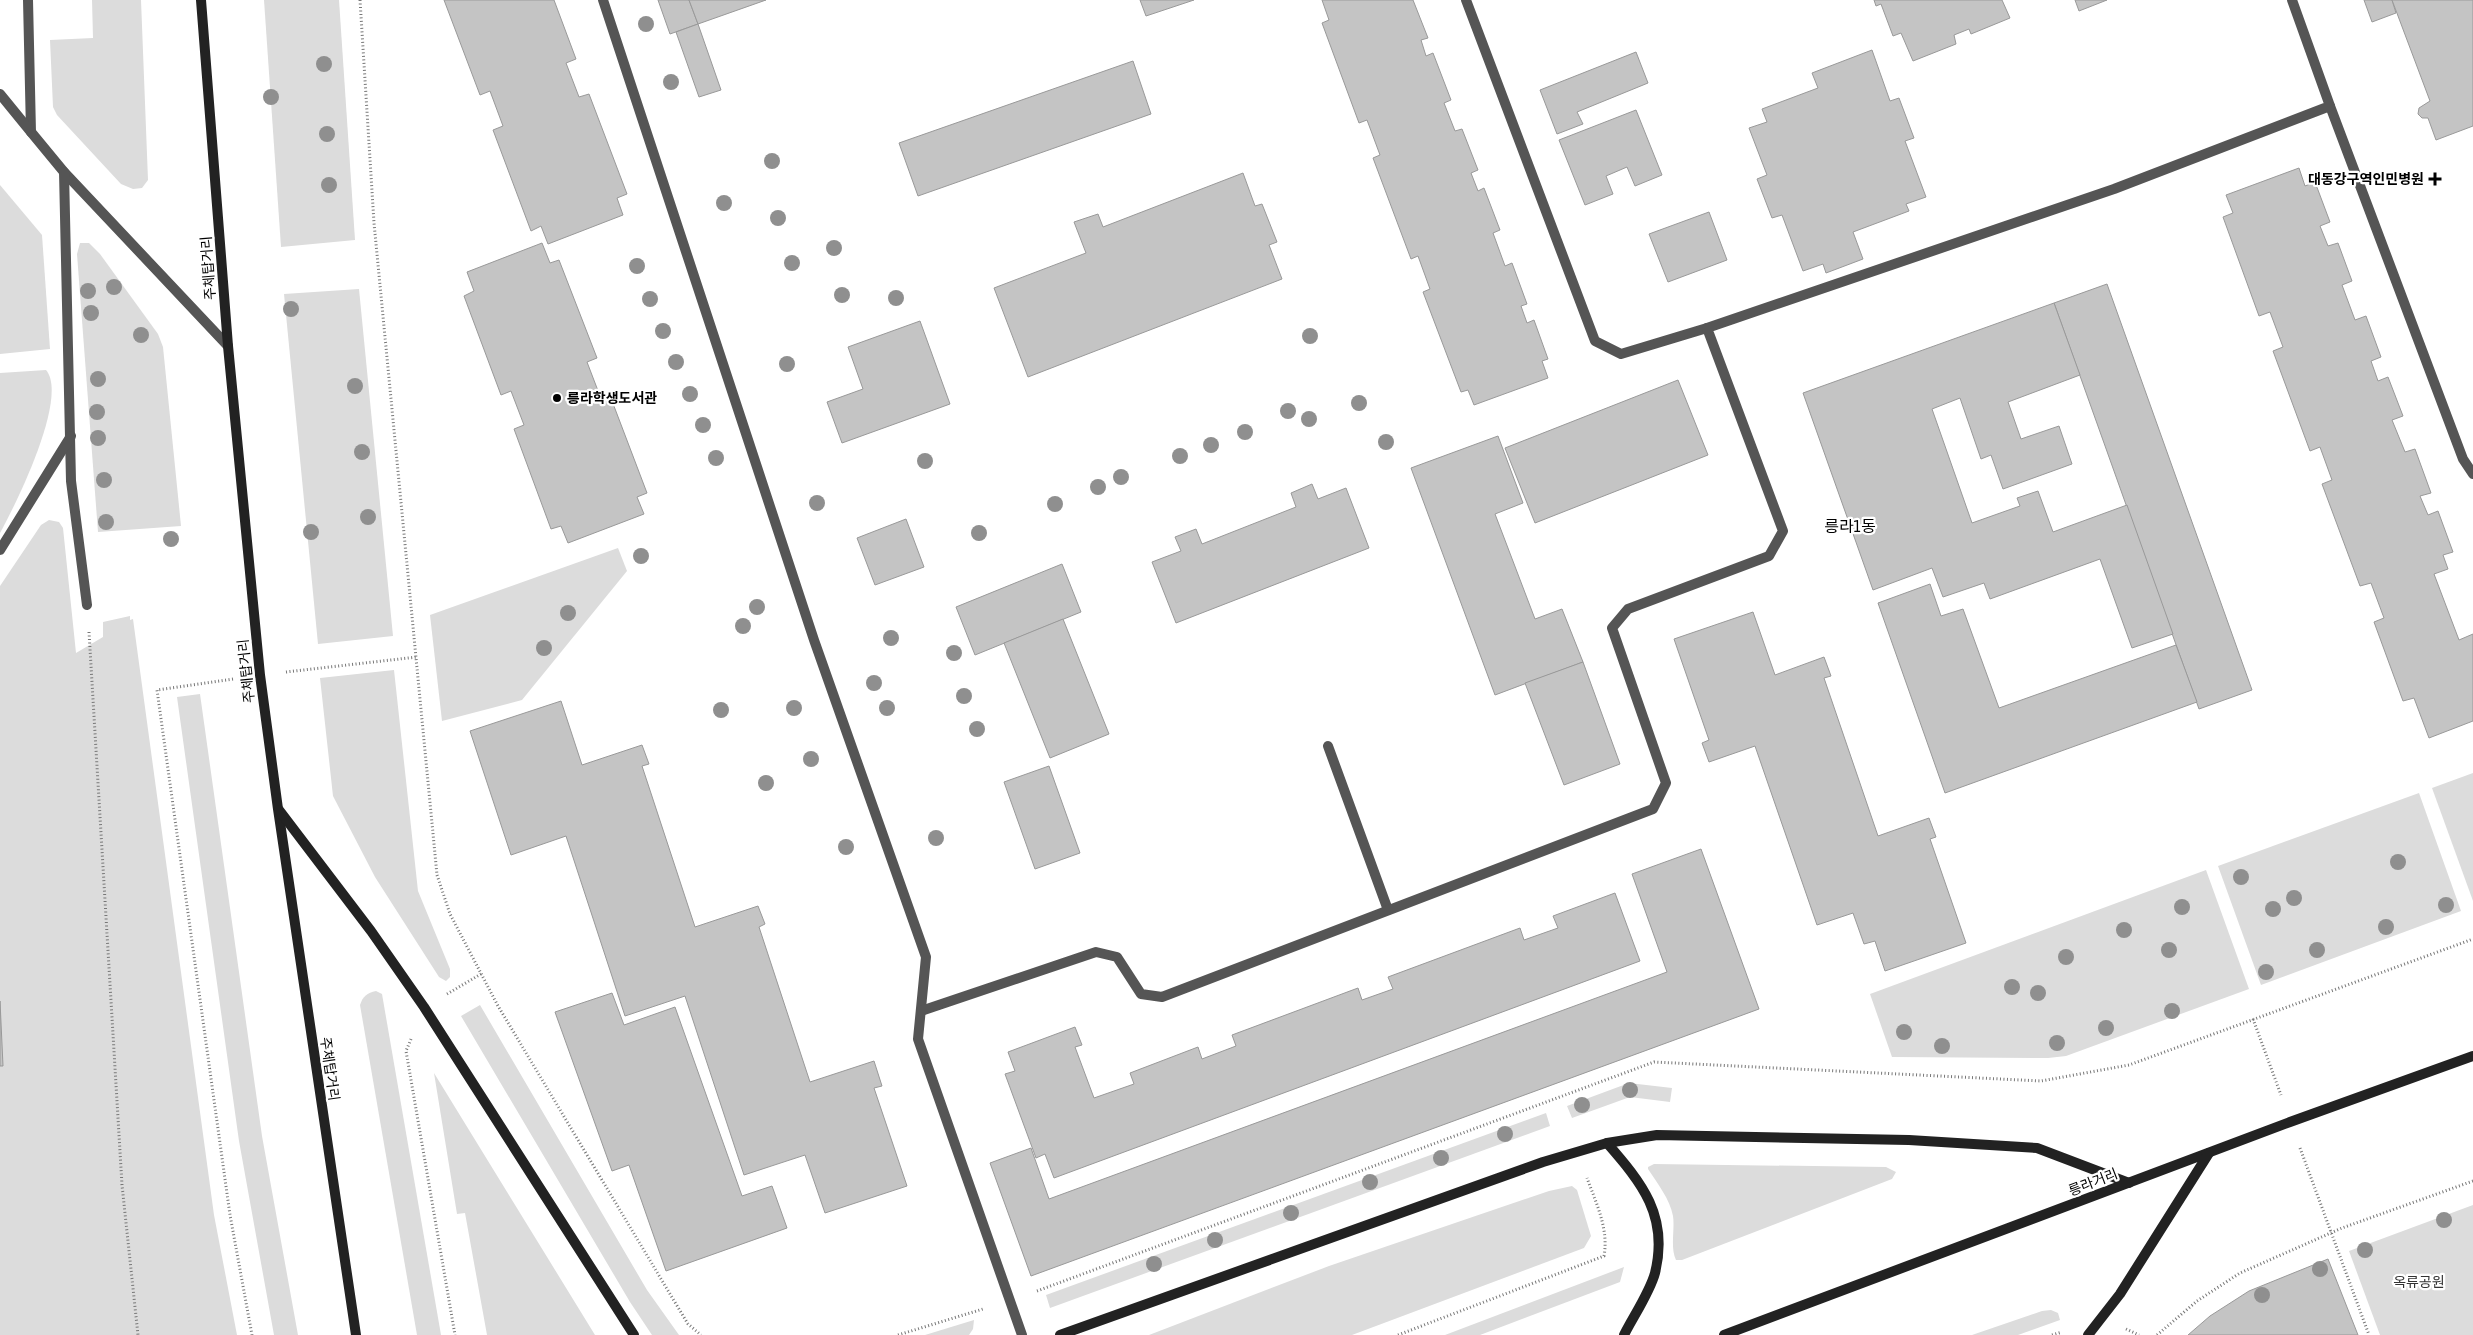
<svg xmlns="http://www.w3.org/2000/svg" width="2473" height="1335" viewBox="0 0 2473 1335" font-family="'Asap Condensed','Noto Sans KR',sans-serif">
  <rect width="100%" height="100%" fill="#fff"/>
  <g fill="#dcdcdc">
    <polygon points="92,0 141,0 148,180 142,188 133,189 121,184 57,115 53,107 50,40 93,38"/>
    <polygon points="264,0 339,0 355,240 281,247"/>
    <polygon points="0,185 42,235 50,349 0,354"/>
    <polygon points="80,243 89,243 100,254 158,334 163,347 181,526 98,532 77,254"/>
    <polygon points="359,289 393,636 318,644 284,294"/>
    <path d="M46 370C69 397 16 504 0 533V373Z"/>
    <polygon points="49,520 59,522 63,528 76,653 103,637 103,622 130,616 130,620 133,619 214,1215 237,1335 0,1335 0,586 41,525"/>
    <polygon points="618,548 627,571 522,700 442,721 430,615"/>
    <polygon points="394,670 418,891 450,969 450,977 446,981 439,977 375,877 333,796 320,678"/>
    <polygon points="200,694 262,1136 298,1335 274,1335 239,1141 177,697"/>
    <polygon points="2473,773 2473,901 2432,788"/>
    <polygon points="2419,793 2461,911 2261,985 2218,866"/>
    <polygon points="2206,870 2249,989 2066,1056 2048,1058 1892,1057 1870,994"/>
    <path d="M376 991 382 994 441 1335H417L360 1005C363 996 367 993 376 991Z"/>
    <polygon points="480,1005 647,1290 679,1335 652,1335 630,1302 461,1016"/>
    <polygon points="434,1073 595,1335 487,1335 465,1213 457,1214"/>
    <polygon points="1629,1083 1672,1088 1670,1102 1630,1097 1572,1118 1567,1106"/>
    <polygon points="1546,1113 1550,1126 1050,1308 1046,1295"/>
    <path d="M1654 1164 1886 1167 1896 1172 1892 1179 1682 1260H1676C1670 1248 1675 1229 1673 1216 1670 1199 1657 1183 1648 1169V1167Z"/>
    <polygon points="1572,1186 1577,1190 1591,1236 1584,1248 1352,1335 1149,1335 1329,1266 1549,1191"/>
    <polygon points="2473,1205 2473,1335 2380,1335 2349,1251"/>
    <polygon points="1624,1267 1620,1282 1480,1335 1445,1335"/>
    <polygon points="2051,1310 2058,1313 2060,1320 2018,1335 1972,1335 2042,1311"/>
    <polygon points="974,1320 973,1329 969,1335 925,1335"/>
  </g>
  <g fill="#c4c4c4" stroke="#999">
    <polygon points="444,0 554,0 576,59 566,63 579,97 589,94 627,194 617,198 623,215 548,244 541,226 531,231 493,130 503,126 490,91 480,95"/>
    <polygon points="658,0 689,0 698,24 670,34"/>
    <polygon points="689,0 766,0 698,24"/>
    <polygon points="1140,0 1194,0 1146,16"/>
    <polygon points="1322,0 1413,0 1428,38 1421,40 1426,56 1433,53 1451,100 1444,103 1455,131 1462,129 1478,170 1471,173 1478,191 1484,188 1500,230 1493,233 1505,266 1512,263 1527,304 1521,306 1527,323 1534,320 1548,359 1542,361 1548,378 1474,405 1468,390 1461,392 1423,292 1430,289 1418,256 1411,259 1373,158 1380,155 1367,120 1359,123 1322,23 1329,20"/>
    <polygon points="1874,0 2002,0 2010,18 1971,34 1969,29 1954,35 1956,44 1913,61 1901,33 1893,36 1881,4 1876,6"/>
    <polygon points="2075,0 2107,0 2079,11"/>
    <polygon points="2364,0 2392,0 2396,13 2372,22"/>
    <polygon points="2392,0 2473,0 2473,126 2436,140 2428,118 2422,118 2418,114 2419,108 2430,101"/>
    <polygon points="698,24 721,90 699,97 676,32"/>
    <polygon points="1872,50 1890,101 1899,98 1914,138 1905,141 1926,197 1906,204 1909,211 1853,232 1863,259 1826,273 1823,264 1803,271 1782,215 1772,218 1757,179 1767,175 1749,128 1767,122 1762,109 1818,88 1812,73"/>
    <polygon points="1636,52 1648,83 1577,112 1583,124 1557,134 1540,90"/>
    <polygon points="1133,61 1151,114 918,196 899,143"/>
    <polygon points="1636,110 1662,175 1635,186 1627,167 1606,176 1613,194 1585,205 1559,140"/>
    <polygon points="2299,168 2305,186 2315,182 2330,222 2320,226 2328,246 2338,243 2352,281 2342,285 2355,320 2366,316 2381,357 2371,361 2378,381 2388,377 2403,416 2392,420 2405,452 2415,449 2431,493 2420,496 2428,515 2438,511 2453,552 2443,555 2448,569 2434,574 2459,640 2473,634 2473,721 2429,738 2414,698 2403,701 2374,622 2384,618 2371,583 2360,586 2322,484 2332,480 2320,447 2310,451 2273,351 2283,347 2270,312 2259,316 2223,217 2233,213 2226,195"/>
    <polygon points="1243,173 1255,206 1262,204 1277,242 1269,245 1282,279 1028,377 994,288 1086,253 1074,222 1098,214 1103,227"/>
    <polygon points="1709,212 1727,260 1668,282 1649,234"/>
    <polygon points="542,243 550,263 559,260 597,358 587,362 600,396 609,393 647,493 637,497 644,514 568,543 561,526 551,529 514,429 524,425 511,391 501,395 464,296 474,291 467,272"/>
    <polygon points="2107,284 2252,690 2199,709 2054,303"/>
    <polygon points="2054,303 2080,375 2008,402 2021,439 2059,426 2072,464 2003,489 1991,455 1981,459 1960,398 1932,409 1972,523 2020,506 2017,498 2038,491 2053,532 2127,505 2173,634 2132,648 2100,559 1990,599 1984,583 1943,597 1932,568 1873,590 1803,393"/>
    <polygon points="920,321 950,404 842,443 827,402 863,389 848,347"/>
    <polygon points="1678,380 1708,455 1535,523 1505,448"/>
    <polygon points="1498,436 1523,503 1495,514 1535,619 1562,609 1583,662 1495,695 1411,468"/>
    <polygon points="1312,484 1318,499 1346,488 1369,548 1176,623 1152,562 1181,551 1175,537 1196,529 1202,544 1296,507 1291,493"/>
    <polygon points="906,519 924,567 875,585 857,538"/>
    <polygon points="1062,564 1081,612 975,655 956,607"/>
    <polygon points="1930,584 1941,616 1963,609 1999,708 2176,645 2197,702 1945,793 1878,603"/>
    <polygon points="1753,612 1775,675 1824,657 1831,676 1824,678 1878,836 1929,818 1936,837 1930,839 1966,943 1885,971 1875,941 1864,944 1853,913 1817,925 1755,746 1709,762 1702,743 1709,740 1674,639"/>
    <polygon points="1063,619 1109,734 1050,758 1004,643"/>
    <polygon points="1583,662 1620,764 1564,785 1525,683"/>
    <polygon points="561,701 582,765 642,745 649,764 642,766 695,927 758,906 765,924 759,927 810,1082 874,1061 882,1086 874,1088 907,1186 825,1213 805,1155 744,1175 685,996 625,1016 566,836 511,855 470,731"/>
    <polygon points="1049,766 1080,853 1035,869 1004,782"/>
    <polygon points="1701,849 1759,1009 1031,1276 990,1163 1031,1148 1049,1199 1667,972 1632,874"/>
    <polygon points="1615,893 1640,961 1054,1178 1045,1154 1036,1158 1005,1074 1015,1071 1008,1052 1075,1027 1082,1045 1075,1047 1094,1098 1134,1084 1130,1073 1198,1047 1202,1059 1236,1046 1232,1035 1358,988 1362,1000 1393,989 1388,977 1520,928 1524,940 1558,928 1553,916"/>
    <polygon points="612,993 624,1025 675,1007 742,1196 772,1186 787,1228 666,1271 629,1165 612,1171 555,1012"/>
    <polygon points="0,1001 3,1066 0,1066"/>
    <polygon points="2328,1259 2358,1335 2188,1335 2210,1316 2249,1291"/>
  </g>
  <g fill="none" stroke-linecap="round" stroke-linejoin="round">
    <g stroke="#777" stroke-width="3" stroke-dasharray="1 2.5" stroke-linecap="butt">
      <polyline points="360,0 374,223 437,875 450,914 498,1006 688,1324 701,1335"/>
      <polyline points="89,632 122,1185 138,1335"/>
      <polyline points="286,672 417,657"/>
      <polyline points="233,679 157,690 230,1215 252,1335"/>
      <polyline points="447,994 481,974"/>
      <polyline points="2253,1019 2281,1095"/>
      <polyline points="411,1039 406,1051 455,1335"/>
      <polyline points="2300,1148 2369,1335"/>
      <polyline points="1037,1291 1654,1062 2041,1081 2129,1065 2473,939"/>
      <polyline points="2126,1329 2139,1335"/>
      <polyline points="898,1335 983,1309"/>
      <path d="M1398 1335 1604 1256C1609 1229 1596 1203 1587 1178"/>
      <polyline points="2052,1335 2062,1332"/>
      <polyline points="2157,1335 2197,1301 2240,1273 2342,1228 2473,1181"/>
    </g>
    <g stroke="#555" stroke-width="10">
      <polyline points="28,0 31,132 64,172 228,346"/>
      <polyline points="0,94 31,132"/>
      <polyline points="64,172 71,481 87,605"/>
      <polyline points="0,550 71,436"/>
      <polyline points="1328,746 1388,910"/>
    </g>
    <g stroke="#555" stroke-width="10">
      <polyline points="603,0 814,640 926,957 918,1039 1022,1335"/>
      <polyline points="1466,0 1595,341 1621,354 1707,328"/>
      <polyline points="2330,106 2463,459 2473,474"/>
      <polyline points="921,1011 1096,952 1117,957 1141,994 1162,997 1653,809 1666,783 1612,628 1628,609 1769,556 1783,531 1707,328 2114,189 2330,106 2292,0"/>
    </g>
    <g stroke="#222" stroke-width="10">
      <polyline points="201,0 228,346 260,675 278,809 356,1335"/>
      <polyline points="279,810 371,931 424,1007 634,1335"/>
      <path d="M1607 1143C1642 1183 1669 1216 1655 1273 1650 1292 1633 1317 1624 1335"/>
      <polyline points="1060,1335 1543,1162 1607,1143 1657,1135 1909,1140 2037,1148 2129,1183"/>
      <polyline points="1724,1335 2290,1122 2473,1056"/>
      <polyline points="2088,1335 2120,1294 2209,1153"/>
    </g>
  </g>
  <g fill="#8f8f8f">
    <circle cx="646" cy="24" r="8"/>
    <circle cx="324" cy="64" r="8"/>
    <circle cx="671" cy="82" r="8"/>
    <circle cx="271" cy="97" r="8"/>
    <circle cx="327" cy="134" r="8"/>
    <circle cx="772" cy="161" r="8"/>
    <circle cx="329" cy="185" r="8"/>
    <circle cx="724" cy="203" r="8"/>
    <circle cx="778" cy="218" r="8"/>
    <circle cx="834" cy="248" r="8"/>
    <circle cx="792" cy="263" r="8"/>
    <circle cx="637" cy="266" r="8"/>
    <circle cx="114" cy="287" r="8"/>
    <circle cx="88" cy="291" r="8"/>
    <circle cx="842" cy="295" r="8"/>
    <circle cx="896" cy="298" r="8"/>
    <circle cx="650" cy="299" r="8"/>
    <circle cx="291" cy="309" r="8"/>
    <circle cx="91" cy="313" r="8"/>
    <circle cx="663" cy="331" r="8"/>
    <circle cx="141" cy="335" r="8"/>
    <circle cx="1310" cy="336" r="8"/>
    <circle cx="676" cy="362" r="8"/>
    <circle cx="787" cy="364" r="8"/>
    <circle cx="98" cy="379" r="8"/>
    <circle cx="355" cy="386" r="8"/>
    <circle cx="690" cy="394" r="8"/>
    <circle cx="1359" cy="403" r="8"/>
    <circle cx="1288" cy="411" r="8"/>
    <circle cx="97" cy="412" r="8"/>
    <circle cx="1309" cy="419" r="8"/>
    <circle cx="703" cy="425" r="8"/>
    <circle cx="1245" cy="432" r="8"/>
    <circle cx="98" cy="438" r="8"/>
    <circle cx="1386" cy="442" r="8"/>
    <circle cx="1211" cy="445" r="8"/>
    <circle cx="362" cy="452" r="8"/>
    <circle cx="1180" cy="456" r="8"/>
    <circle cx="716" cy="458" r="8"/>
    <circle cx="925" cy="461" r="8"/>
    <circle cx="1121" cy="477" r="8"/>
    <circle cx="104" cy="480" r="8"/>
    <circle cx="1098" cy="487" r="8"/>
    <circle cx="817" cy="503" r="8"/>
    <circle cx="1055" cy="504" r="8"/>
    <circle cx="368" cy="517" r="8"/>
    <circle cx="106" cy="522" r="8"/>
    <circle cx="311" cy="532" r="8"/>
    <circle cx="979" cy="533" r="8"/>
    <circle cx="171" cy="539" r="8"/>
    <circle cx="641" cy="556" r="8"/>
    <circle cx="757" cy="607" r="8"/>
    <circle cx="568" cy="613" r="8"/>
    <circle cx="743" cy="626" r="8"/>
    <circle cx="891" cy="638" r="8"/>
    <circle cx="544" cy="648" r="8"/>
    <circle cx="954" cy="653" r="8"/>
    <circle cx="874" cy="683" r="8"/>
    <circle cx="964" cy="696" r="8"/>
    <circle cx="794" cy="708" r="8"/>
    <circle cx="887" cy="708" r="8"/>
    <circle cx="721" cy="710" r="8"/>
    <circle cx="977" cy="729" r="8"/>
    <circle cx="811" cy="759" r="8"/>
    <circle cx="766" cy="783" r="8"/>
    <circle cx="936" cy="838" r="8"/>
    <circle cx="846" cy="847" r="8"/>
    <circle cx="2398" cy="862" r="8"/>
    <circle cx="2241" cy="877" r="8"/>
    <circle cx="2294" cy="898" r="8"/>
    <circle cx="2446" cy="905" r="8"/>
    <circle cx="2182" cy="907" r="8"/>
    <circle cx="2273" cy="909" r="8"/>
    <circle cx="2386" cy="927" r="8"/>
    <circle cx="2124" cy="930" r="8"/>
    <circle cx="2169" cy="950" r="8"/>
    <circle cx="2317" cy="950" r="8"/>
    <circle cx="2066" cy="957" r="8"/>
    <circle cx="2266" cy="972" r="8"/>
    <circle cx="2012" cy="987" r="8"/>
    <circle cx="2038" cy="993" r="8"/>
    <circle cx="2172" cy="1011" r="8"/>
    <circle cx="2106" cy="1028" r="8"/>
    <circle cx="1904" cy="1032" r="8"/>
    <circle cx="2057" cy="1043" r="8"/>
    <circle cx="1942" cy="1046" r="8"/>
    <circle cx="1630" cy="1090" r="8"/>
    <circle cx="1582" cy="1105" r="8"/>
    <circle cx="1505" cy="1134" r="8"/>
    <circle cx="1441" cy="1158" r="8"/>
    <circle cx="1370" cy="1182" r="8"/>
    <circle cx="1291" cy="1213" r="8"/>
    <circle cx="2444" cy="1220" r="8"/>
    <circle cx="1215" cy="1240" r="8"/>
    <circle cx="2365" cy="1250" r="8"/>
    <circle cx="1154" cy="1264" r="8"/>
    <circle cx="2320" cy="1269" r="8"/>
    <circle cx="2262" cy="1295" r="8"/>
  </g>
  <g fill="#000" stroke="#fff" stroke-width="2">
    <path d="M2432.5 171.5h5v5h5v5h-5v5h-5v-5h-5v-5h5z"/>
    <circle cx="557" cy="398" r="5"/>
  </g>
  <g text-anchor="middle" dominant-baseline="central" stroke-width="4.5" stroke-linejoin="round" paint-order="stroke">
    <g font-size="14" font-weight="bold" fill="#000" stroke="#fff" text-anchor="end">
      <text x="2424" y="179">대동강구역인민병원</text>
      <text x="567" y="398" text-anchor="start">릉라학생도서관</text>
    </g>
    <g font-size="14" fill="#000" stroke="#fff">
      <text transform="translate(208 268) rotate(-94)">주체탑거리</text>
      <text transform="translate(246 671) rotate(-96)">주체탑거리</text>
      <text transform="translate(330 1069) rotate(82)">주체탑거리</text>
      <text transform="translate(2093 1182) rotate(-21)">릉라거리</text>
    </g>
    <g font-size="14" fill="#333" stroke="#fff">
      <text x="2419" y="1282">옥류공원</text>
    </g>
    <g font-size="16" fill="#000" stroke="#fff">
      <text x="1850" y="526">릉라1동</text>
    </g>
  </g>
</svg>
